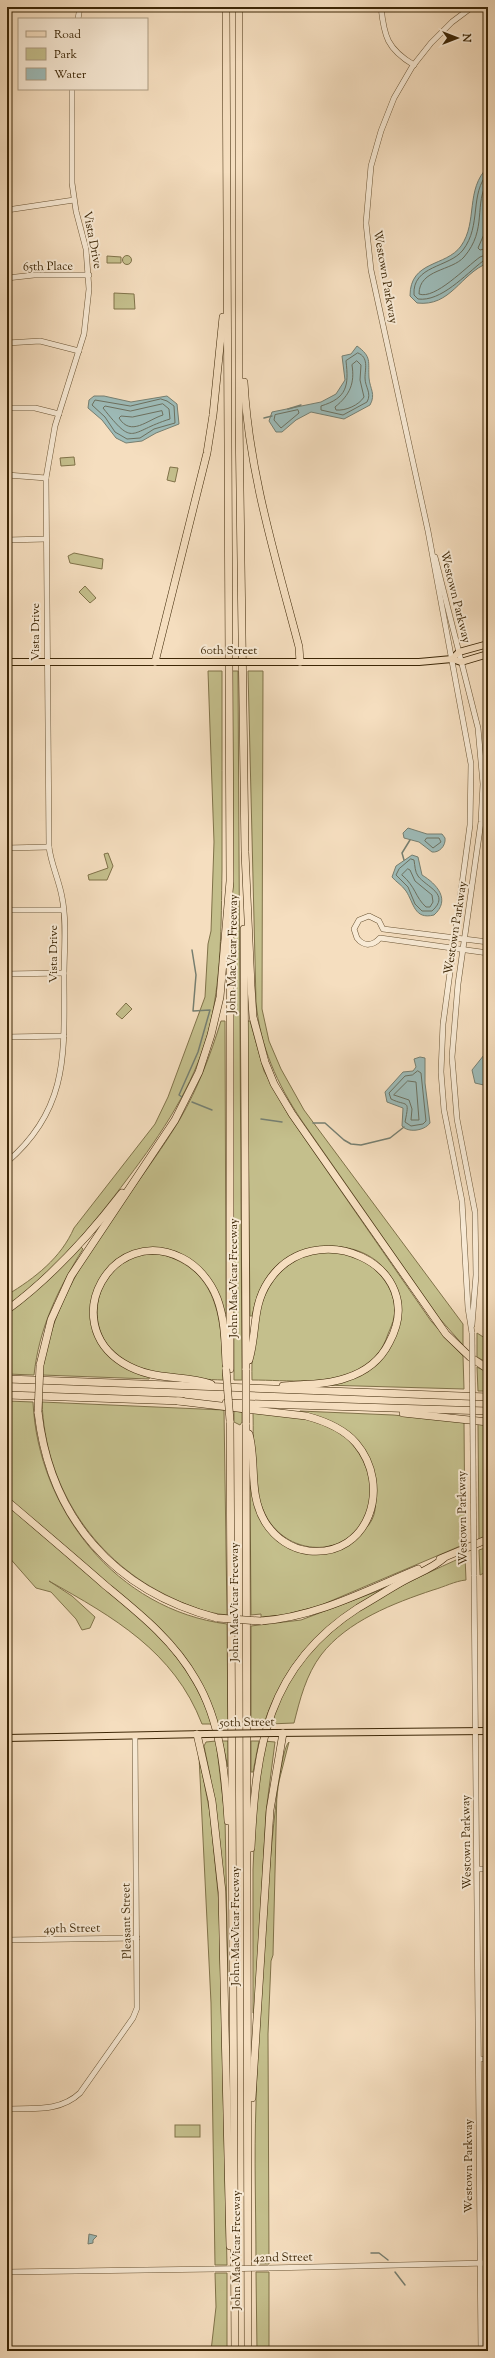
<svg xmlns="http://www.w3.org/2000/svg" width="495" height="2358" viewBox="0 0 495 2358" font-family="'Sorts Mill Goudy',serif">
  <rect width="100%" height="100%" fill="#f5debf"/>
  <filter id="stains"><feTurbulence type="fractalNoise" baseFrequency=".005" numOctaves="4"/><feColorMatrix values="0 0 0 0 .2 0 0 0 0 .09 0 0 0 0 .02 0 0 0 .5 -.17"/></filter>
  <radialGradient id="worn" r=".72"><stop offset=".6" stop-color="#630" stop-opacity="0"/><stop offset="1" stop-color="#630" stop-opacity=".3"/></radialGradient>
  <g fill="#c4bf8c" stroke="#807249">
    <circle cx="127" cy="260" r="4.5"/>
    <polygon points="107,256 121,257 121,263 107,263"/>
    <polygon points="114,293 134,294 135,309 114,309"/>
    <polygon points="74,457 75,465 61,466 60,458"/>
    <polygon points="170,467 178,468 175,482 167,480"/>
    <polygon points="74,553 103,559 102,569 70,563 68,556"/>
    <polygon points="85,586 96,598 90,603 79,592"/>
    <path d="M208 671H222C222 737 222 804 222 870 221 924 222 980 208 1033 193 1087 162 1133 128 1178 90 1229 57 1267 7 1307V1295C35 1278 61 1258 74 1228L155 1124 168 1097 205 997 208 944 211 931 214 842Z"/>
    <polygon points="232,671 238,671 242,1380 234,1380"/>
    <path d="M248 671H263L262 1009 269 1041 281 1069 304 1110 463 1324V1345L440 1319 302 1121C277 1084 260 1046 256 1002Z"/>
    <polygon points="108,853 113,866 107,880 89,880 88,875 108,868 104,854"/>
    <polygon points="126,1003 132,1009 122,1019 116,1014"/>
    <path d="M221 1021H225L226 1313 223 1314C220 1297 211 1288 200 1275 195 1270 191 1261 185 1257 178 1251 167 1249 159 1248 97 1243 66 1325 117 1362 126 1369 139 1373 150 1377L149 1379 42 1375C53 1277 131 1201 180 1119 198 1088 210 1056 221 1021Z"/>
    <path d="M247 1021H250L264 1071 289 1116 431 1321 463 1356 464 1389 323 1385C347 1381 354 1373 373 1359 395 1344 401 1333 398 1306 397 1299 397 1291 395 1285 374 1237 306 1236 273 1269 261 1283 256 1298 252 1316H250Z"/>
    <path d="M81 1247 83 1249C58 1289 39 1328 34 1375L7 1374V1313Z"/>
    <path d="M330 1251C338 1253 349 1253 357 1257 378 1267 399 1292 394 1317 393 1323 390 1329 388 1334 383 1349 374 1362 360 1369 328 1386 288 1380 252 1380 251 1336 256 1280 300 1258 308 1253 321 1253 330 1251Z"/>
    <path d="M160 1254C222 1270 222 1326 223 1380 193 1379 155 1377 127 1362 83 1338 89 1274 136 1256 143 1254 153 1254 160 1254Z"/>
    <polygon points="477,1333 488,1340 488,1363 477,1357"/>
    <polygon points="477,1367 488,1373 488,1391 478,1391"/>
    <path d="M7 1401 33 1402C38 1510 117 1610 227 1624L228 1724H217L192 1668 73 1554 7 1497Z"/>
    <path d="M42 1402 224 1410 227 1615C204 1613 184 1604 164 1594 91 1557 45 1484 42 1402Z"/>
    <polygon points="234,1411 242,1412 242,1422 240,1425 234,1422"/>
    <path d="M300 1411 393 1415 464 1422 465 1544 319 1606 283 1615 261 1617V1614L251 1615 250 1485 256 1507 272 1534 318 1554C331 1547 354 1539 365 1529 389 1507 366 1464 357 1440L299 1413Z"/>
    <path d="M253 1413C278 1415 306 1416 330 1427 364 1443 385 1494 360 1527 333 1560 283 1551 265 1514 250 1484 254 1445 253 1413Z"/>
    <polygon points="478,1423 488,1424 488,1535 479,1539"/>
    <path d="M7 1503 154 1630C180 1659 200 1688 212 1724H202C174 1651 113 1617 49 1581L72 1596 95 1617 90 1628 82 1630 76 1619 51 1592 36 1588 7 1555Z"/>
    <polygon points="488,1547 488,1571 480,1575 479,1550"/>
    <path d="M465 1556 466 1580C455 1581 444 1587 433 1590 394 1603 347 1621 321 1655 306 1675 300 1699 294 1723L269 1724C278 1704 286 1684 299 1667 339 1612 405 1583 465 1556Z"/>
    <path d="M383 1589C377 1598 348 1613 338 1620 302 1644 277 1683 264 1724H251V1626L301 1620Z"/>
    <polygon points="216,1741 225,1817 228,1976 226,1976 210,1775 204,1746 206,1742"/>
    <polygon points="222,1741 228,1741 228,1767"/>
    <polygon points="251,1741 259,1741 253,1772 251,1772"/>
    <polygon points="264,1741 275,1742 266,1812 255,2013 253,2013 253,1870 256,1800"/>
    <path d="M289 1742 277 1789 273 1955 271 1961 268 2034 269 2264H256C256 2211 254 2157 256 2104 256 2062 272 1755 289 1742Z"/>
    <polygon points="199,1756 210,1813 219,1903 227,2265 215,2265 211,2003"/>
    <rect x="175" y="2125" width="25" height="12"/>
    <polygon points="256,2272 269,2272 269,2351 257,2351"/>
    <polygon points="215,2273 227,2273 227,2351 211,2351 216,2307"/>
  </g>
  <g fill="#9dbbb8" stroke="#767f71">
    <path d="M488 167V263C460 274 451 307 417 303L410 296C410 260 446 267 461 246 478 222 465 189 488 167Z"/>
    <path d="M357 346C372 357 368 361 369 378 370 389 376 394 370 405L344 419 311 412 296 420 282 432H276L269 421 272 412 321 402 336 394 345 380 342 356 351 354Z"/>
    <polygon points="94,396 104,396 131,402 167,396 177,404 179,424 156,433 142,441 126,443 116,438 102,420 88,408 89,400"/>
    <path d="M408 828 427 834H442L445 838C446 846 439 853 432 852L419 842 404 838 403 833Z"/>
    <path d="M412 855 418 857 422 875C437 884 451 900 434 915 414 920 414 903 406 891 402 885 396 882 392 877L396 866Z"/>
    <polygon points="488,1050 488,1086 475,1083 472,1070"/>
    <path d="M420 1057 425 1058V1083L430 1123C424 1131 408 1133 402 1126L403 1108 387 1102 385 1092 403 1072 413 1071 416 1067 414 1059Z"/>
    <polygon points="89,2234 97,2236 93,2240 93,2243 88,2244"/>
  </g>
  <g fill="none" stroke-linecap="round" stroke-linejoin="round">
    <g stroke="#6c705f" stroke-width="1">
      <path d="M488 173C469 194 482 225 463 250 449 268 412 265 414 295L418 299C441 302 465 275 483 261L488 259"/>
      <path d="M488 181C473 204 488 229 464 257 452 271 419 269 419 294 435 300 466 267 480 257L488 254"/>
      <polyline points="488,200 485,232 478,248 480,250 488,248"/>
      <path d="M358 353C369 357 365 369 365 378 365 387 372 393 367 402L343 415 321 410V406C347 398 349 386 346 361Z"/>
      <path d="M357 361 361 365 360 380 364 397C359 405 346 411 336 410L335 407C350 395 355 383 352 365Z"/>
      <polygon points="161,399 167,401 174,406 175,423 154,429 140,438 127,439 115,432 105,417 92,405 95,400 130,406"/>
      <path d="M163 404 169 409 170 419C128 432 135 448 103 408L105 406 130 411Z"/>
      <polygon points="298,410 299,413 281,428 274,420 275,415"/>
      <path d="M162 411 163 415C147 420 131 437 119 418L121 416 132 417Z"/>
      <polygon points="427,838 439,838 441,842 433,848 425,841"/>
      <path d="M411 859 414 860C415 866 415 872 418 876 426 887 451 894 432 911H422L415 904 408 887 396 875 399 869Z"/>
      <path d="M408 869 410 870 415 881 432 895 433 902 430 907H426C415 897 416 887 402 875Z"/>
      <path d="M418 1071 421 1073 426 1121 423 1124 411 1126 405 1122C410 1098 407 1107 391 1099L389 1093 405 1076 412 1075Z"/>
      <polygon points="408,1081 416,1082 419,1120 411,1120 412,1109 409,1100 394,1095"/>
    </g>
    <g stroke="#767f71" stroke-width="1.5">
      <polyline points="288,409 301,405"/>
      <polyline points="264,418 272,416"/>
      <polyline points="404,860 402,853 410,840"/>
      <polyline points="182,1097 179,1095 198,1052 210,1010 193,1011 196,975 192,950"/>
      <polyline points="192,1102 212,1110"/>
      <polyline points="261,1119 282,1122"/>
      <polyline points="313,1123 325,1123 344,1140 351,1144 361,1145 390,1138 404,1127"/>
      <polyline points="371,2253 379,2253 388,2260"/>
      <polyline points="395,2272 405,2285"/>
    </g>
    <defs>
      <g id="minor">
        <path d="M381 7C384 36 387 49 414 65"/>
        <polyline points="78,19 80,7"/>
        <polyline points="7,210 74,200"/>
        <polyline points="7,278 34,275 89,275"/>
        <polyline points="7,343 40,341 79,351"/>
        <polyline points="7,408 35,408 59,414"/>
        <polyline points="7,475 46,478"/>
        <polyline points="7,540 46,539"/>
        <polyline points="435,557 478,728 483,784 481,822 458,984 452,1057 457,1119 475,1212 476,1275 472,1325"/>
        <polyline points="7,848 49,847"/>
        <polyline points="7,910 63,910"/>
        <path d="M488 942 383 929 379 921 369 916 359 920 354 929 357 938C364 947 373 946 380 938L488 953"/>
        <polyline points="7,974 64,973"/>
        <polyline points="7,1037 64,1036"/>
        <path d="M7 1162C70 1108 64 1051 64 976 64 950 67 922 62 897 59 880 51 864 49 847L46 478 55 426 84 334 89 289 86 249 76 211 72 183V89"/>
        <polyline points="472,1333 468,1308 462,1201 444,1110 441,1072 443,1024 470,825 471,764 428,531 371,270 366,223 371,166 381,131 394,98 412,67 431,43 452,22 472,7"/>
        <polyline points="474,1575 481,2351"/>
        <polyline points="477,1869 488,1869"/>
        <polyline points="7,1940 137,1938"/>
        <polyline points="479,2059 488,2059"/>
        <path d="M7 2109C33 2108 60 2112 80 2093L133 2018 137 2008 135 1736"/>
        <polyline points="268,2268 488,2263"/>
        <polyline points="7,2272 215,2269"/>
      </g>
      <g id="major">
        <polyline points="452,659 459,652 488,644"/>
        <polyline points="7,662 208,662"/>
        <polyline points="262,662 419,662 452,659 461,662 488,654"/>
        <polyline points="275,1733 488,1731"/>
        <polyline points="7,1738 206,1734"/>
      </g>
      <g id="highway">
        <polyline points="239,7 239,417 245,852 251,986 253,1017 265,1062 274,1084 292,1114 446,1334 470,1357 488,1369"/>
        <path d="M244 382C249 473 276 559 299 647L300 662"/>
        <polyline points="155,662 207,453 213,415 223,317"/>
        <polyline points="230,919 230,1369"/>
        <polyline points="244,929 246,1370"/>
        <path d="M7 1310C52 1277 88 1237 122 1193"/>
        <path d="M249 1360C257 1333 252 1306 268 1282 313 1212 432 1265 389 1343 380 1361 365 1372 346 1378 326 1385 304 1384 283 1386"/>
        <polyline points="40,1365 51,1320 71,1276 175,1120 199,1072 211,1035 220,997 230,881 226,7"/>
        <polyline points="7,1379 488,1397"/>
        <path d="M211 1384C182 1374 154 1382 123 1363 57 1322 112 1223 182 1258 198 1266 211 1282 217 1298 225 1319 225 1342 226 1364"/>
        <polyline points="7,1395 182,1401"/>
        <path d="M178 1401 306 1416C325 1421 343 1428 356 1443 392 1485 370 1557 309 1551 291 1549 275 1538 265 1522 248 1494 257 1463 249 1434"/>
        <polyline points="226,1403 488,1411"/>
        <path d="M38 1412C50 1518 114 1591 217 1618"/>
        <polyline points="403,1413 488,1422"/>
        <polyline points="230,1421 235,2351"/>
        <polyline points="246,1423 248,2351"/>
        <path d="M7 1501C40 1529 73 1557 106 1586 140 1614 174 1641 196 1680 221 1722 225 1773 228 1821"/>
        <polyline points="440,1559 488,1539"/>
        <path d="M261 1621C317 1617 367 1590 418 1569"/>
        <polyline points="197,1734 212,1801 222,1892 230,2246"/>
        <path d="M251 1848C256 1748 266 1667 358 1608 372 1600 386 1591 400 1583 415 1574 432 1569 444 1558"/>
        <polyline points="252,2098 270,1810 283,1733"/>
      </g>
    </defs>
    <use href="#minor" stroke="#6a5434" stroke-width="6"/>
    <use href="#major" stroke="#3c2606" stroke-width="8"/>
    <use href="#highway" stroke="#3c2606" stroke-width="8"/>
    <use href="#minor" stroke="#f8ead5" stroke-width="5"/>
    <use href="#major" stroke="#f5debf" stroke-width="6"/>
    <use href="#highway" stroke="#f5debf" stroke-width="7"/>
    <defs>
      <g id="minor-bridge">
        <polyline points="472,1333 474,1575"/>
        <polyline points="215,2269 268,2268"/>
      </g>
      <g id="major-bridge">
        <polyline points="208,662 262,662"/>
        <polyline points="206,1734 275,1733"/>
      </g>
      <g id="highway-bridge">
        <polyline points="226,1369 230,1421"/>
        <polyline points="246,1370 246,1423"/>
        <polyline points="38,1412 40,1365"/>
        <polyline points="217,1618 261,1621"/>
      </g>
    </defs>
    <use href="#minor-bridge" stroke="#6a5434" stroke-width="6" stroke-linecap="butt"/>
    <use href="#major-bridge" stroke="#3c2606" stroke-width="8" stroke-linecap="butt"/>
    <use href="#highway-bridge" stroke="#3c2606" stroke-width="8" stroke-linecap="butt"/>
    <use href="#minor-bridge" stroke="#f8ead5" stroke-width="5"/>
    <use href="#major-bridge" stroke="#f5debf" stroke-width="6"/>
    <use href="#highway-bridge" stroke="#f5debf" stroke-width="7"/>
  </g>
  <g text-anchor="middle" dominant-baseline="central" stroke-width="4" stroke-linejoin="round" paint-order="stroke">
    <g font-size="12" fill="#3c2606" stroke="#f8ead5">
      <text transform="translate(92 240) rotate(79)">Vista Drive</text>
      <text transform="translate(48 267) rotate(-1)">65th Place</text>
      <text transform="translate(385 277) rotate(80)">Westown Parkway</text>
      <text transform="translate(455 597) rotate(76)">Westown Parkway</text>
      <text transform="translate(36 632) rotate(-90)">Vista Drive</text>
      <text x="229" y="651">60th Street</text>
      <text transform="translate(456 928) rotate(-81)">Westown Parkway</text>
      <text transform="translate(54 954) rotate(-90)">Vista Drive</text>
      <text transform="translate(233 954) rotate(-89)">John MacVicar Freeway</text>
      <text transform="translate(234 1278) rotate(-90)">John MacVicar Freeway</text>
      <text transform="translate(463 1518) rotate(-91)">Westown Parkway</text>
      <text transform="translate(235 1602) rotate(-90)">John MacVicar Freeway</text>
      <text transform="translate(247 1723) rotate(-1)">50th Street</text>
      <text transform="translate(467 1842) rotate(-91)">Westown Parkway</text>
      <text transform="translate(127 1921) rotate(-91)">Pleasant Street</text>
      <text transform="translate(236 1926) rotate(-90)">John MacVicar Freeway</text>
      <text transform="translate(72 1929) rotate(-1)">49th Street</text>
      <text transform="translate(469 2166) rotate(-90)">Westown Parkway</text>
      <text transform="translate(237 2250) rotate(-90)">John MacVicar Freeway</text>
      <text transform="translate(283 2258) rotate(-1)">42nd Street</text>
    </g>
  </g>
  <rect width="495" height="2358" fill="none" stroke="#f5debf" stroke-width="24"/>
  <rect x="8" y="8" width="479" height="2342" fill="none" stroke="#3c2606" stroke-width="2"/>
  <rect x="12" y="12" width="471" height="2334" fill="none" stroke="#3c2606"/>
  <rect x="18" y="18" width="130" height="72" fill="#f8ead5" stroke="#ad9c82"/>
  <rect x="26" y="31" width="20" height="6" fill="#f5debf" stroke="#ad9c82"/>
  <text x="54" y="38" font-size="12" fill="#3c2606">Road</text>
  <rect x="26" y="48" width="20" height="12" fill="#c4bf8c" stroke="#ad9c82"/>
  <text x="54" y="58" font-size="12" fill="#3c2606">Park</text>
  <rect x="26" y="68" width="20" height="12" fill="#9dbbb8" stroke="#ad9c82"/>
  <text x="54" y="78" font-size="12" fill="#3c2606">Water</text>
  <g transform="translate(457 38) rotate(90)" stroke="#f8ead5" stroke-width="3" paint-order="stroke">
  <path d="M0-3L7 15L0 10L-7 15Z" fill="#3c2606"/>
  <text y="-6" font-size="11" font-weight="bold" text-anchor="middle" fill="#3c2606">N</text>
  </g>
  <rect width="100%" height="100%" filter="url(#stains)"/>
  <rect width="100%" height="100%" fill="url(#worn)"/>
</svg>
